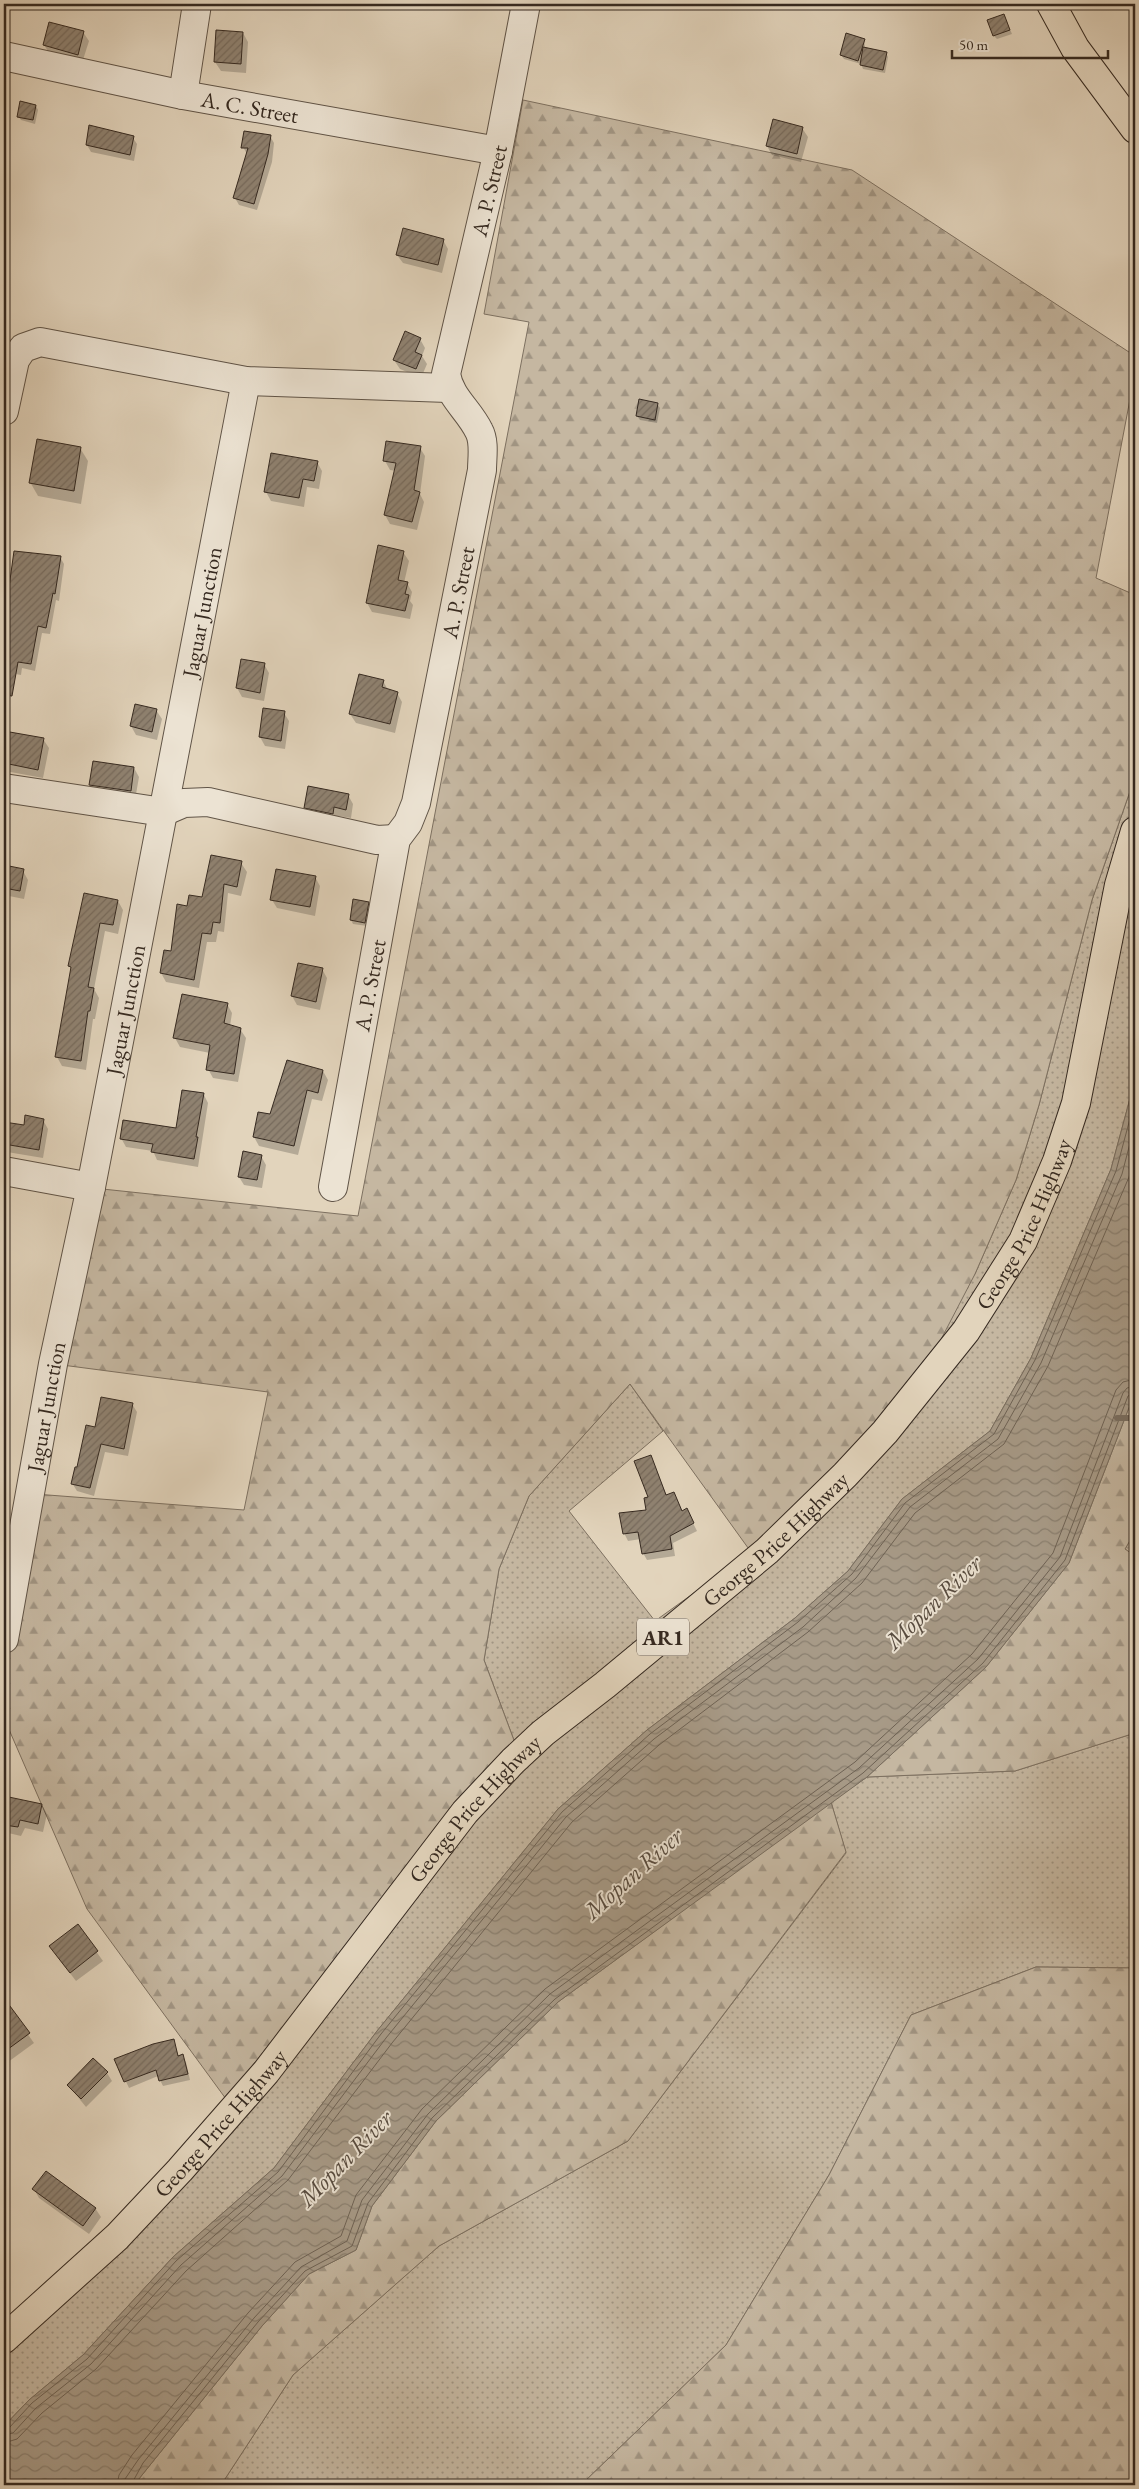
<svg xmlns="http://www.w3.org/2000/svg" width="1139" height="2489" viewBox="0 0 1139 2489" font-family="'EB Garamond',serif">
  <defs>
    <pattern id="grass-dots" width="8" height="8" patternUnits="userSpaceOnUse" patternTransform="scale(1.25)"><rect width="8" height="8" fill="#c5b7a1"/><path d="M2 2h.1M6 6h.1" fill="none" stroke="#a19583" stroke-width="1.8" stroke-linecap="round"/></pattern>
    <pattern id="forest-firs" width="22" height="20" patternUnits="userSpaceOnUse" patternTransform="scale(1.25)"><rect width="22" height="20" fill="#c5b7a1"/><path d="M5 1l3.5 6h-7zM16 11l3.5 6h-7z" fill="#a19583"/></pattern>
    <pattern id="water-waves" width="16" height="10" patternUnits="userSpaceOnUse" patternTransform="scale(1.25)"><rect width="16" height="10" fill="#a79a87"/><path d="M0 5q4-4 8 0t8 0" fill="none" stroke="#897e6e"/></pattern>
    <pattern id="building-hatch" width="6" height="6" patternUnits="userSpaceOnUse" patternTransform="scale(1.25)"><rect width="6" height="6" fill="#8f8271"/><path d="M-1 1l2-2M0 6l6-6M5 7l2-2" fill="none" stroke="#766a5c"/></pattern>
  </defs>
  <rect width="100%" height="100%" fill="#e2d4bc"/>
  <filter id="stains"><feTurbulence type="fractalNoise" baseFrequency=".004" numOctaves="4"/><feColorMatrix values="0 0 0 0 .2 0 0 0 0 .09 0 0 0 0 .02 0 0 0 .5 -.17"/></filter>
  <radialGradient id="worn" r=".72"><stop offset=".6" stop-color="#630" stop-opacity="0"/><stop offset="1" stop-color="#630" stop-opacity=".3"/></radialGradient>
  <g fill="url(#grass-dots)" stroke="#7d7060">
    <polygon points="1135,777 1135,1080 1111,1169 1031,1358 990,1431 902,1499 848,1571 795,1618 647,1730 558,1809 377,2031 274,2168 173,2257 83,2355 29,2400 4,2426 4,2330 91,2253 226,2099 467,1794 515,1743 484,1660 499,1569 529,1496 630,1384 663,1431 569,1511 655,1621 751,1552 975,1274 1016,1180 1039,1105 1092,900"/>
    <polygon points="1135,1532 1135,1556 1125,1549"/>
    <polygon points="1135,1733 1135,1968 1036,1967 911,2015 829,2175 726,2345 581,2485 221,2485 293,2375 439,2246 628,2141 846,1853 831,1802 867,1777 1015,1771"/>
  </g>
  <g fill="url(#forest-firs)" stroke="#7d7060">
    <polygon points="523,100 852,170 1135,356 1135,373 1096,578 1135,595 1135,777 1092,900 1039,1105 1016,1180 975,1274 936,1349 889,1417 751,1552 630,1384 529,1496 499,1569 484,1660 515,1743 467,1794 226,2099 87,1909 4,1718 4,1681 35,1494 244,1510 268,1392 62,1365 93,1188 358,1216 529,322 484,314"/>
    <polygon points="1135,1392 1135,1532 1125,1549 1135,1556 1135,1733 1015,1771 867,1777 986,1667 1069,1563"/>
    <polygon points="831,1802 846,1852 628,2141 439,2246 293,2375 221,2485 134,2485 262,2326 309,2274 356,2250 372,2206 436,2121 558,2002"/>
    <polygon points="1036,1967 1135,1968 1135,2485 581,2485 726,2345 829,2175 911,2015"/>
  </g>
  <polygon fill="url(#water-waves)" stroke="#796d5e" points="1135,1080 1135,1392 1069,1563 986,1667 867,1777 558,2002 436,2121 372,2206 356,2250 309,2274 262,2326 134,2485 4,2485 4,2426 29,2400 83,2355 173,2257 274,2168 377,2031 558,1809 647,1730 795,1618 848,1571 902,1499 990,1431 1031,1358 1111,1169"/>
  <g fill="#0003">
    <polygon points="473,4 500,4 499,10"/>
    <polygon points="1004,15 1012,34 997,39 994,36"/>
    <polygon points="83,32 89,41 82,63 50,54 44,45"/>
    <polygon points="243,33 248,42 246,73 221,71 215,62"/>
    <polygon points="864,40 865,47 886,53 888,57 885,73 863,69 861,64 844,59 841,55"/>
    <polygon points="36,106 38,110 35,124 21,120 18,116"/>
    <polygon points="802,128 808,137 801,162 772,155 767,146"/>
    <polygon points="270,136 274,143 272,162 257,210 239,205 235,198 247,154 243,147"/>
    <polygon points="133,138 137,144 134,161 91,152 87,145"/>
    <polygon points="443,240 448,249 442,273 403,263 397,255"/>
    <polygon points="420,339 425,348 422,356 427,364 421,378 400,369 394,360"/>
    <polygon points="657,404 660,408 657,423 640,420 637,416"/>
    <polygon points="80,448 88,461 81,504 38,496 30,482"/>
    <polygon points="420,448 425,456 420,494 424,502 417,530 390,524 385,515 396,471 390,470 385,461"/>
    <polygon points="317,462 322,471 319,489 307,487 304,507 271,501 266,492"/>
    <polygon points="1135,470 1135,484 1131,471"/>
    <polygon points="403,552 409,561 404,583 407,583 412,592 410,601 413,605 410,619 372,612 367,603"/>
    <polygon points="15,553 60,557 64,564 59,601 56,600 50,634 42,633 35,671 22,668 21,675 4,672 4,633"/>
    <polygon points="242,660 264,664 269,673 264,701 242,697 237,688"/>
    <polygon points="383,681 388,690 397,693 402,702 395,733 356,723 350,714"/>
    <polygon points="4,700 10,709 9,730 4,730"/>
    <polygon points="156,710 162,719 157,740 136,735 131,726"/>
    <polygon points="284,713 289,721 285,749 265,746 260,737"/>
    <polygon points="5,732 43,739 49,748 43,778 5,771"/>
    <polygon points="134,768 139,777 135,800 95,794 90,785"/>
    <polygon points="348,795 353,804 351,818 339,816 337,822 310,816 305,807"/>
    <polygon points="241,863 247,872 241,896 228,893 224,932 218,931 216,942 207,942 199,988 166,982 161,973 172,952 188,907 202,898"/>
    <polygon points="4,867 23,871 28,880 24,899 4,895"/>
    <polygon points="315,877 320,886 315,916 277,908 272,900"/>
    <polygon points="85,894 118,901 123,910 118,934 105,931 94,989 99,998 95,1019 93,1019 86,1070 62,1066 57,1057 71,969 70,966"/>
    <polygon points="368,903 370,907 367,926 353,924 351,920"/>
    <polygon points="322,969 327,978 320,1010 297,1005 292,996"/>
    <polygon points="227,1004 232,1013 230,1026 240,1029 246,1038 238,1082 213,1078 208,1069 210,1053 180,1047 175,1038"/>
    <polygon points="323,1071 328,1080 322,1101 312,1099 298,1155 259,1146 254,1137 271,1116"/>
    <polygon points="204,1095 208,1103 198,1167 157,1160 153,1151 126,1147 121,1138 177,1129"/>
    <polygon points="43,1120 48,1129 43,1158 7,1152 4,1147 5,1123 25,1127"/>
    <polygon points="261,1156 266,1165 262,1188 244,1185 239,1177"/>
    <polygon points="132,1404 137,1412 128,1456 105,1452 94,1496 77,1491 72,1483 96,1428"/>
    <polygon points="650,1456 667,1496 674,1494 682,1512 690,1517 697,1531 673,1543 675,1556 647,1560 643,1553 641,1539 628,1541 624,1533 648,1511 650,1498"/>
    <polygon points="4,1797 42,1805 47,1814 43,1832 25,1828 21,1836 4,1832"/>
    <polygon points="78,1926 103,1961 76,1981 56,1955"/>
    <polygon points="5,2002 34,2043 4,2065 4,2003"/>
    <polygon points="173,2040 179,2057 182,2056 186,2062 190,2080 163,2086 158,2076 129,2088 116,2060"/>
    <polygon points="107,2073 112,2081 86,2107 68,2085"/>
    <polygon points="34,2189 95,2208 101,2217 89,2234 39,2198"/>
  </g>
  <g fill="none" stroke-linecap="round" stroke-linejoin="round">
    <g stroke="#6e6254" stroke-width="1">
      <polyline points="4,2429 9,2428 32,2403 87,2359 176,2261 278,2172 381,2034 562,1812 650,1734 798,1622 852,1574 905,1503 994,1434 1035,1360 1116,1171 1135,1100"/>
      <polyline points="4,2435 13,2433 36,2408 91,2364 181,2265 282,2176 386,2038 566,1817 654,1739 803,1627 856,1578 910,1507 998,1439 1041,1363 1122,1174 1135,1124"/>
      <polyline points="4,2443 17,2439 42,2413 96,2369 186,2271 288,2180 392,2043 572,1822 659,1745 808,1632 862,1583 915,1513 1004,1444 1048,1366 1129,1177 1135,1153"/>
      <polyline points="117,2485 119,2475 132,2455 248,2313 295,2262 341,2236 356,2195 422,2109 545,1989 855,1762 972,1654 1053,1553 1116,1390 1123,1382 1135,1379"/>
      <polyline points="124,2485 125,2479 138,2460 254,2318 301,2267 347,2241 362,2200 428,2114 550,1994 859,1768 978,1659 1060,1557 1123,1393 1127,1388 1135,1386"/>
      <polyline points="131,2485 143,2463 258,2322 305,2271 352,2246 368,2203 432,2118 555,1999 863,1773 983,1663 1065,1560 1128,1396 1135,1392"/>
    </g>
    <polyline stroke="#796d5e" stroke-width="6" points="1117,1418 1135,1418"/>
  </g>
  <g fill="url(#building-hatch)" stroke="#352920">
    <polygon points="1004,14 1010,30 993,36 987,20"/>
    <polygon points="49,22 84,31 78,55 43,45"/>
    <polygon points="216,30 243,32 241,64 214,62"/>
    <polygon points="846,33 865,39 858,61 840,55"/>
    <polygon points="863,47 887,52 883,70 860,65"/>
    <polygon points="20,101 36,105 33,120 17,117"/>
    <polygon points="773,119 803,127 797,154 766,146"/>
    <polygon points="89,125 134,136 130,155 86,145"/>
    <polygon points="244,131 271,135 268,154 254,204 233,198 248,148 241,148"/>
    <polygon points="403,228 444,239 438,265 396,255"/>
    <polygon points="405,331 421,338 415,352 422,355 416,369 393,360"/>
    <polygon points="639,399 658,403 655,420 636,416"/>
    <polygon points="37,439 81,447 74,491 29,483"/>
    <polygon points="386,441 421,446 414,490 420,492 412,522 384,515 396,463 383,461"/>
    <polygon points="271,453 318,461 314,481 303,479 299,498 264,492"/>
    <polygon points="378,545 404,551 398,580 408,582 405,594 409,595 405,611 366,603"/>
    <polygon points="14,551 61,556 55,594 53,593 46,628 38,626 31,664 18,662 12,696 4,695 4,623"/>
    <polygon points="241,659 265,663 260,693 236,688"/>
    <polygon points="359,674 384,680 382,687 398,692 390,724 349,714"/>
    <polygon points="135,704 157,709 152,732 130,726"/>
    <polygon points="263,708 285,711 281,741 259,737"/>
    <polygon points="4,731 44,738 38,770 4,763"/>
    <polygon points="93,761 134,767 131,791 89,785"/>
    <polygon points="308,786 349,794 346,810 334,807 333,814 304,808"/>
    <polygon points="211,855 242,861 237,887 224,884 220,923 213,922 211,934 202,933 194,980 160,973 164,950 171,951 177,904 187,906 189,895 202,897"/>
    <polygon points="4,865 24,869 20,891 4,888"/>
    <polygon points="276,869 316,876 310,907 270,900"/>
    <polygon points="84,893 118,900 113,925 100,923 88,987 94,988 90,1011 88,1011 81,1061 55,1057 71,967 68,966"/>
    <polygon points="353,899 369,902 365,923 350,920"/>
    <polygon points="298,963 323,968 316,1002 291,996"/>
    <polygon points="182,994 228,1003 224,1023 241,1028 234,1074 206,1070 210,1045 173,1038"/>
    <polygon points="287,1060 323,1070 318,1093 307,1090 294,1146 253,1137 258,1112 270,1114"/>
    <polygon points="182,1090 204,1093 196,1137 198,1137 194,1159 151,1152 153,1144 120,1139 123,1120 176,1128"/>
    <polygon points="25,1115 44,1119 39,1150 4,1144 4,1122 24,1125"/>
    <polygon points="243,1151 262,1155 257,1180 238,1177"/>
    <polygon points="101,1397 133,1403 124,1449 101,1444 90,1488 71,1484 75,1467 77,1467 86,1425 95,1427"/>
    <polygon points="651,1455 666,1495 674,1492 682,1511 687,1508 694,1523 670,1536 672,1549 642,1554 638,1532 623,1534 619,1513 646,1510 644,1498 648,1497 634,1461"/>
    <polygon points="4,1796 42,1804 38,1824 20,1820 18,1827 4,1825"/>
    <polygon points="78,1924 98,1951 70,1973 49,1946"/>
    <polygon points="4,1998 30,2033 4,2052"/>
    <polygon points="174,2039 178,2056 183,2054 188,2074 159,2081 156,2070 124,2082 114,2059 153,2044"/>
    <polygon points="93,2058 108,2072 81,2099 67,2085"/>
    <polygon points="46,2171 96,2208 83,2226 32,2189"/>
  </g>
  <g fill="none" stroke-linecap="round" stroke-linejoin="round">
    <defs>
      <g id="minor">
        <path id="s1" d="M4 56 183 95 498 151"/>
        <polyline points="183,95 197,4"/>
        <polyline points="4,411 15,360 23,348 40,342 246,381 448,388"/>
        <polyline points="4,788 163,812 184,803 208,802 377,840 396,839"/>
        <polyline points="4,1171 91,1187"/>
        <path id="s2" d="M333 1187 396 839 408 823 416 803 482 470C482 458 485 442 479 431 469 410 450 398 446 374L498 151 526 4"/>
        <path id="s3" d="M4 1639 53 1364 91 1187 246 381"/>
      </g>
      <g id="highway">
        <polyline points="1051,4 1075,48 1135,129"/>
        <path id="s4" d="M4 2339 117 2237 180 2170 266 2072 465 1812 513 1761 543 1733 605 1685 767 1551 845 1475 885 1432 966 1331 1023 1241 1057 1161 1076 1103 1119 885 1135 831"/>
      </g>
    </defs>
    <use href="#minor" stroke="#605447" stroke-width="30"/>
    <use href="#highway" stroke="#352920" stroke-width="30"/>
    <use href="#minor" stroke="#ece3d3" stroke-width="28"/>
    <use href="#highway" stroke="#e2d4bc" stroke-width="28"/>
  </g>
  <g text-anchor="middle" dominant-baseline="central" stroke-width="4" stroke-linejoin="round" paint-order="stroke">
    <rect fill="#ece3d3" stroke="#6c6156" stroke-width="1" x="637" y="1618.5" width="52" height="37" rx="4"/>
    <g font-size="21" font-weight="bold" fill="#352920">
      <text x="663" y="1637">AR1</text>
    </g>
    <g font-size="22" fill="#352920" stroke="#ece3d3">
      <text stroke="none"><textPath href="#s1" startOffset="251">A. C. Street</textPath></text>
      <text stroke="none"><textPath href="#s2" startOffset="1029">A. P. Street</textPath></text>
      <text stroke="none"><textPath href="#s2" startOffset="610">A. P. Street</textPath></text>
      <text stroke="none"><textPath href="#s3" startOffset="1046">Jaguar Junction</textPath></text>
      <text stroke="none"><textPath href="#s2" startOffset="205">A. P. Street</textPath></text>
      <text stroke="none"><textPath href="#s3" startOffset="641">Jaguar Junction</textPath></text>
      <text stroke="none"><textPath href="#s4" startOffset="1521">George Price Highway</textPath></text>
      <text stroke="none"><textPath href="#s3" startOffset="236">Jaguar Junction</textPath></text>
      <text stroke="none"><textPath href="#s4" startOffset="1116">George Price Highway</textPath></text>
      <text stroke="none"><textPath href="#s4" startOffset="711">George Price Highway</textPath></text>
      <text stroke="none"><textPath href="#s4" startOffset="306">George Price Highway</textPath></text>
    </g>
    <g font-size="24" font-style="italic" fill="#574b3f" stroke="#ece3d3">
      <text transform="translate(933 1602) rotate(-44)">Mopan River</text>
      <text transform="translate(633 1873) rotate(-42)">Mopan River</text>
      <text transform="translate(345 2158) rotate(-46)">Mopan River</text>
    </g>
  </g>
  <rect width="1139" height="2489" fill="none" stroke="#e2d4bc" stroke-width="20"/>
  <rect x="5" y="5" width="1129" height="2479" fill="none" stroke="#352920" stroke-width="2.5"/>
  <rect x="10" y="10" width="1119" height="2469" fill="none" stroke="#352920"/>
  <path d="M952 50v8h156v-8" fill="none" stroke="#352920" stroke-width="2.5"/>
  <text x="959" y="50" font-size="15" fill="#352920" stroke="#ece3d3" stroke-width="4" paint-order="stroke">50 m</text>
  <rect width="100%" height="100%" filter="url(#stains)"/>
  <rect width="100%" height="100%" fill="url(#worn)"/>
</svg>
